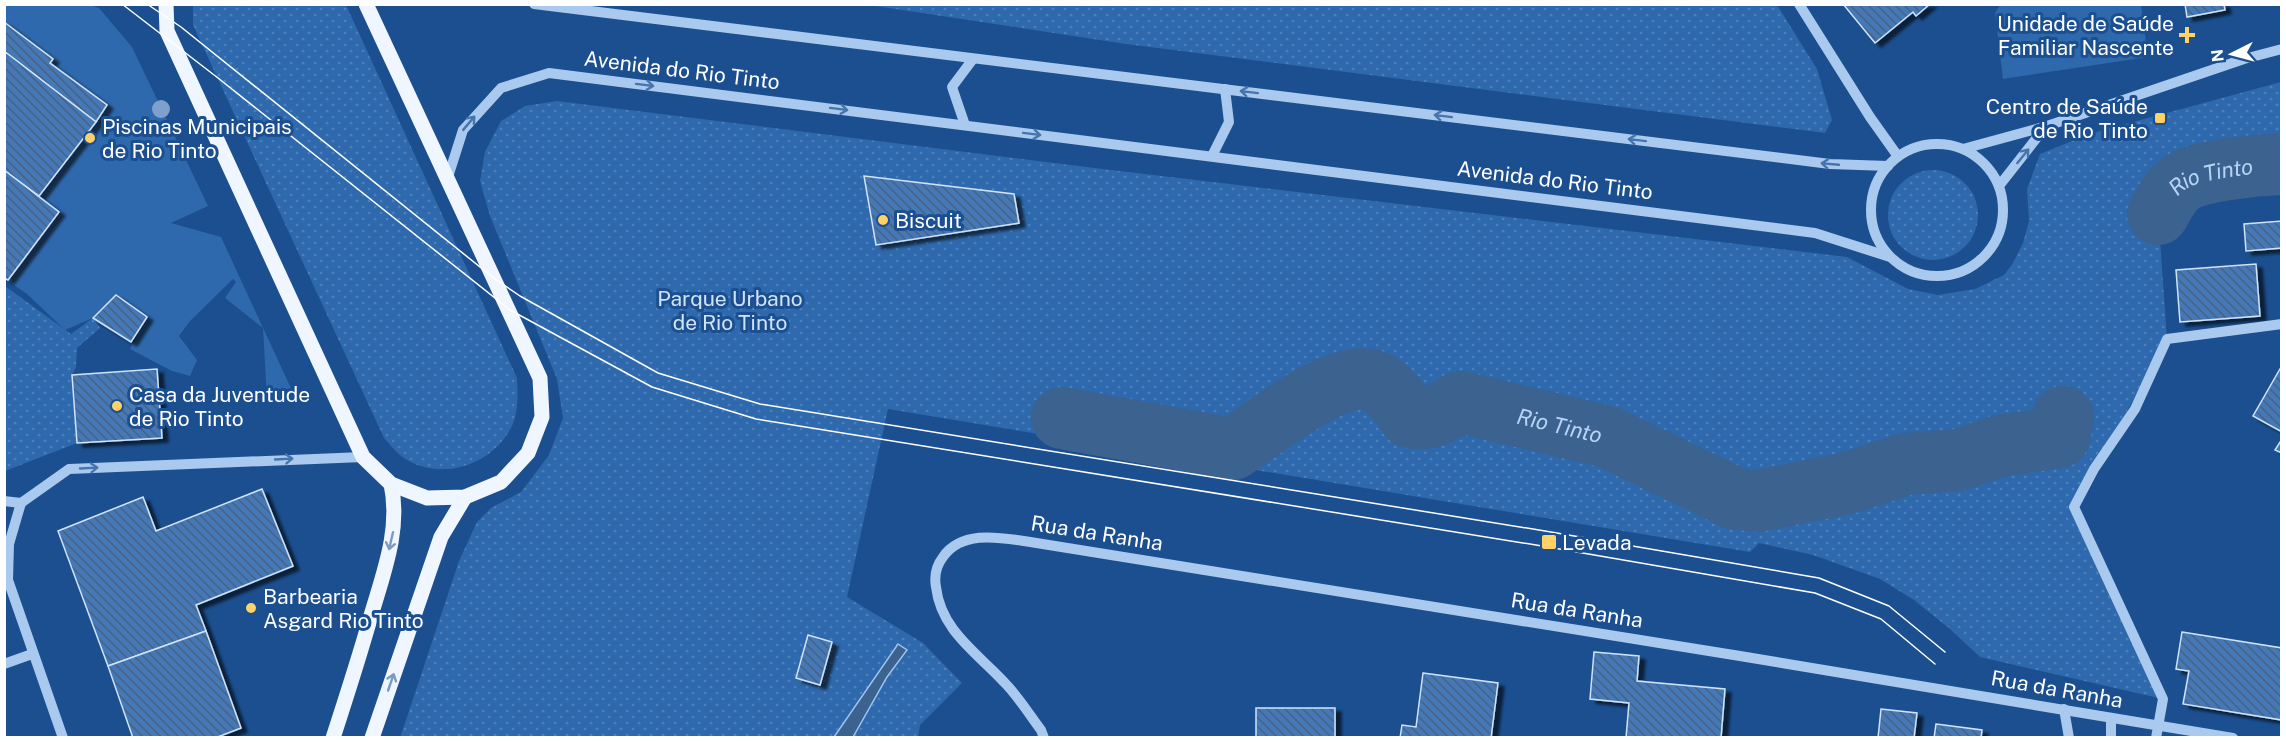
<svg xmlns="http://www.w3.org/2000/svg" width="2286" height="742" viewBox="0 0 2286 742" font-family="'Public Sans',sans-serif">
  <defs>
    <pattern id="grass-dots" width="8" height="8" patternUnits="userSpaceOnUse" patternTransform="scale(1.5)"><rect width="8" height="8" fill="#2e69ad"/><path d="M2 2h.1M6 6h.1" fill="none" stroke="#4d80b9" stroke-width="1.8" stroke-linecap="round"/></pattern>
    <pattern id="building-back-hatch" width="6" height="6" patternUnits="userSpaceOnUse" patternTransform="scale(1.5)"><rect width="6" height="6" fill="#4478b7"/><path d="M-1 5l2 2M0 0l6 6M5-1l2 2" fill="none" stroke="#486282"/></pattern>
    <filter id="shadow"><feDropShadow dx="6" dy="4" stdDeviation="1.5" flood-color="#0009"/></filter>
  </defs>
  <rect width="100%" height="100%" fill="#1b4f8f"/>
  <g fill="url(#grass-dots)">
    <path d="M193 5H346L517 378C518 398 519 419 506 436 484 468 437 480 404 458 396 453 390 444 384 438L193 25Z"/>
    <polygon points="869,5 1777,5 1817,69 1832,120 1825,133 1126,44"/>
    <polygon points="2281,82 2281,187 2205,202 2160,240 2167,339 2074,507 2163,699 1980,657 1950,629 1914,600 1880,579 1813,555 1759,543 1750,552 888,409 847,597 923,643 962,683 920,725 918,737 400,738 459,561 477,522 491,508 521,492 549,455 563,418 557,379 490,216 480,181 485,152 501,121 525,106 557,101 1111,170 1847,257 1908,289 1938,295 1975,289 2004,275 2013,263 2023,243 2029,221 2027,189 2040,154 2089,134"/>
    <circle cx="1933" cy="215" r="45"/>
    <polygon points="5,286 71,334 93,318 100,328 77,348 76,367 72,375 77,443 5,471"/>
  </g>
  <g fill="#2e69ad">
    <polygon points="2001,4 2141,5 2148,57 2003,79 1995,13"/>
    <polygon points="4,5 90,5 99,8 132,47 208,206 171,223 221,237 295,397 267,399 263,328 225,298 236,282 233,279 190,321 179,336 197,360 190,376 172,371 130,349 147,317 116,295 93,318 65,330 27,294 5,279"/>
  </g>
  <polygon fill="#3c6290" stroke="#9cc4f0" stroke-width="1.5" points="898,644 907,650 887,677 853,737 834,737"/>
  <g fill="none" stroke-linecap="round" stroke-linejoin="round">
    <g stroke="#3c6290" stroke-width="62">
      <path id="s1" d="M2158 214C2165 202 2171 188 2184 181 2203 170 2258 165 2282 164"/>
      <path id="s2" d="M1062 418 1233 449C1263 429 1334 371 1371 380 1385 383 1402 405 1410 417 1432 421 1442 413 1460 402L1608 437 1736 499 1758 501 1848 483 1906 464 1958 460 1999 446 2059 437 2063 417"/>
    </g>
  </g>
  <g fill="url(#building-back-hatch)" stroke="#cfe3fa" stroke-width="1.5" filter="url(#shadow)">
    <polygon points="1843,4 1930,4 1916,16 1913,12 1875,43"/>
    <polygon points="2185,4 2224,4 2225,10 2187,17"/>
    <polygon points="4,22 53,59 50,63 107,105 96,122 4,51"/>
    <polygon points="4,51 96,122 39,196 4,170"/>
    <polygon points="4,170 59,212 8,280 4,278"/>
    <polygon points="864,176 1014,194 1019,223 876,245"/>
    <polygon points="2282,221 2282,248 2246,251 2244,224"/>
    <polygon points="2256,264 2260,316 2180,322 2176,270"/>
    <polygon points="116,295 147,317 131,342 93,318"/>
    <polygon points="157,369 162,438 77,443 72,375"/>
    <polygon points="2280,369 2282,370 2282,432 2253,416"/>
    <polygon points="2282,439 2282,453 2275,450"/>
    <polygon points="262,489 293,566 196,605 206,631 108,666 58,531 143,497 156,531"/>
    <polygon points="206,631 241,728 215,738 133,738 108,666"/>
    <polygon points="2182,632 2282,648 2282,720 2183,704 2189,671 2176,669"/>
    <polygon points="808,635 832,642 820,685 796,678"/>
    <polygon points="1594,652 1639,656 1637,681 1725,689 1721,738 1626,738 1629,703 1590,699"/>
    <polygon points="1423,673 1498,683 1491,738 1400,738 1402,725 1416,727"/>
    <rect x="1256" y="708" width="79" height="30"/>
    <polygon points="1881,709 1917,713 1914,738 1878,738"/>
    <polygon points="1936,724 1982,730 1981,738 1934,738"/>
  </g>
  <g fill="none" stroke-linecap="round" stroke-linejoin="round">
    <g stroke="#a9c9ee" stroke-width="10">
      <polyline points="534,4 1830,164 1888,166"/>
      <polyline points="1799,4 1870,117 1897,155"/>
      <polyline points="965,125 952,87 973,59"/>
      <circle cx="1937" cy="210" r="66"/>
      <polyline points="1963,149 2047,126 2244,59 2282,49"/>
      <polyline points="1212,156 1229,122 1225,89"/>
      <polyline points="448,177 463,130 501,88 549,73 1815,233 1890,257"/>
      <polyline points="1999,186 2046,126"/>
      <polyline points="4,501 21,503 69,469 363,457"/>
      <polyline points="21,503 9,544 8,580 63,738"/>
      <polyline points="4,664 32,654"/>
      <polyline points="2064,709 2069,738"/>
      <polyline points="2111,718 2111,738"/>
      <path d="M1044 738 1041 730C1029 714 1018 696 1004 682 976 652 941 630 936 587 934 576 936 566 943 557 961 531 997 537 1024 541L1740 656 2233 738"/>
      <polyline points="2156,738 2163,699 2074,507 2094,469 2135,409 2167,339 2282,324"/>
    </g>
    <g stroke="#f0f6ff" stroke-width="15">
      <polyline points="166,4 167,31 363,457 391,484 427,498 465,497 501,482 528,453 542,417 540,378 366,4"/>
      <path d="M333 738C346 698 359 658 370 619 383 574 401 530 391 484"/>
      <polyline points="372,738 441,537 465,497"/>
    </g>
    <g stroke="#fff" stroke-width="1.5">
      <polyline points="122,4 218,78 510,310 652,387 756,419 1542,546 1815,593 1881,619 1935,664"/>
      <polyline points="147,4 181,27 495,279 520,296 658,373 760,404 1545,531 1819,578 1889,606 1945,652"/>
    </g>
  </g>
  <circle fill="#7ea0ca" cx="161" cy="109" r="9"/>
  <defs><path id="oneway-shaft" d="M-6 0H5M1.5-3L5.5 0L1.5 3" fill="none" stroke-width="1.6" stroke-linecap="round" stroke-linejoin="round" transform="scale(1.5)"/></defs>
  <g stroke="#4674ac">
    <use href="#oneway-shaft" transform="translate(645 85) rotate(7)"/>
    <use href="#oneway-shaft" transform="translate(1249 92) rotate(-173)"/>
    <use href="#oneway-shaft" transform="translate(839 109) rotate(7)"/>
    <use href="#oneway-shaft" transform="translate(1443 116) rotate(-173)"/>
    <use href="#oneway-shaft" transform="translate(469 123) rotate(-50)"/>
    <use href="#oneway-shaft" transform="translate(1032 134) rotate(7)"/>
    <use href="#oneway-shaft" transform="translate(1637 140) rotate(-173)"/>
    <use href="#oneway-shaft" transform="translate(2023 156) rotate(-51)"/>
    <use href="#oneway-shaft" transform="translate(1830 164) rotate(-175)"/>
    <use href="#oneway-shaft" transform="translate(284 459) rotate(-3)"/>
    <use href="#oneway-shaft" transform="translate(89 468) rotate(-3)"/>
  </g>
  <g stroke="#7b9ac1">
    <use href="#oneway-shaft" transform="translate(391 541) rotate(103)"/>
    <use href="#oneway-shaft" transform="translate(391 682) rotate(-71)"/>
  </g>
  <g fill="#ffd166" stroke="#1b4f8f" stroke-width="2">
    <path d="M2184 26h6v6h6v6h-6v6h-6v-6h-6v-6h6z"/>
    <rect x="2154" y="112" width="12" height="12" rx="3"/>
    <circle cx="90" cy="138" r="6"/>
    <circle cx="883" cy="220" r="6"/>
    <circle cx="117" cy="406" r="6"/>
    <rect x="1541" y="534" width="16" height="16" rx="3"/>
    <circle cx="251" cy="608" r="6"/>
  </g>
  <g text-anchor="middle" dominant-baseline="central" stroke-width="6" stroke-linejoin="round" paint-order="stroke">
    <g font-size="21" fill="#fff" stroke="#1b4f8f" text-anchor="start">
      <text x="2174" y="23" text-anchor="end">Unidade de Saúde<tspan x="2174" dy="24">Familiar Nascente</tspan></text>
      <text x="2148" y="106" text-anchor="end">Centro de Saúde<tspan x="2148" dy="24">de Rio Tinto</tspan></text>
      <text x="102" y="126">Piscinas Municipais<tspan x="102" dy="24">de Rio Tinto</tspan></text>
      <text x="895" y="220">Biscuit</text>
      <text x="129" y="394">Casa da Juventude<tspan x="129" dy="24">de Rio Tinto</tspan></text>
      <text x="1562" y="542">Levada</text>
      <text x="263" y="596">Barbearia<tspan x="263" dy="24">Asgard Rio Tinto</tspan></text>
    </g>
    <g font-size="21" fill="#fff" stroke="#1b4f8f">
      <text transform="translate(682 70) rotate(7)">Avenida do Rio Tinto</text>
      <text transform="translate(1555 180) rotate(7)">Avenida do Rio Tinto</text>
      <text transform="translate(1097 533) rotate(9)">Rua da Ranha</text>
      <text transform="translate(1577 610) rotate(9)">Rua da Ranha</text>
      <text transform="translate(2057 689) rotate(10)">Rua da Ranha</text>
    </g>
    <g font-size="21" fill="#cfe3fa" stroke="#1b4f8f">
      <text x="730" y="298">Parque Urbano<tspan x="730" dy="24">de Rio Tinto</tspan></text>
    </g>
    <g font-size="22" font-style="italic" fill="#b5d3f5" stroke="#1b4f8f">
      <text stroke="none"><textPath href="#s1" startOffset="70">Rio Tinto</textPath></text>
      <text stroke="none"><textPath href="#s2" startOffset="542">Rio Tinto</textPath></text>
    </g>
  </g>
  <rect width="2286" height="742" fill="none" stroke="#ffffff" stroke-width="12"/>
  <g transform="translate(2232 54) rotate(264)" stroke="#1b4f8f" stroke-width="4.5" paint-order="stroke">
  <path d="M0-4.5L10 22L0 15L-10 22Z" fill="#ffffff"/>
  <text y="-9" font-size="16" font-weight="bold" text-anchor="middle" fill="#ffffff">N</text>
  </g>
</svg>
